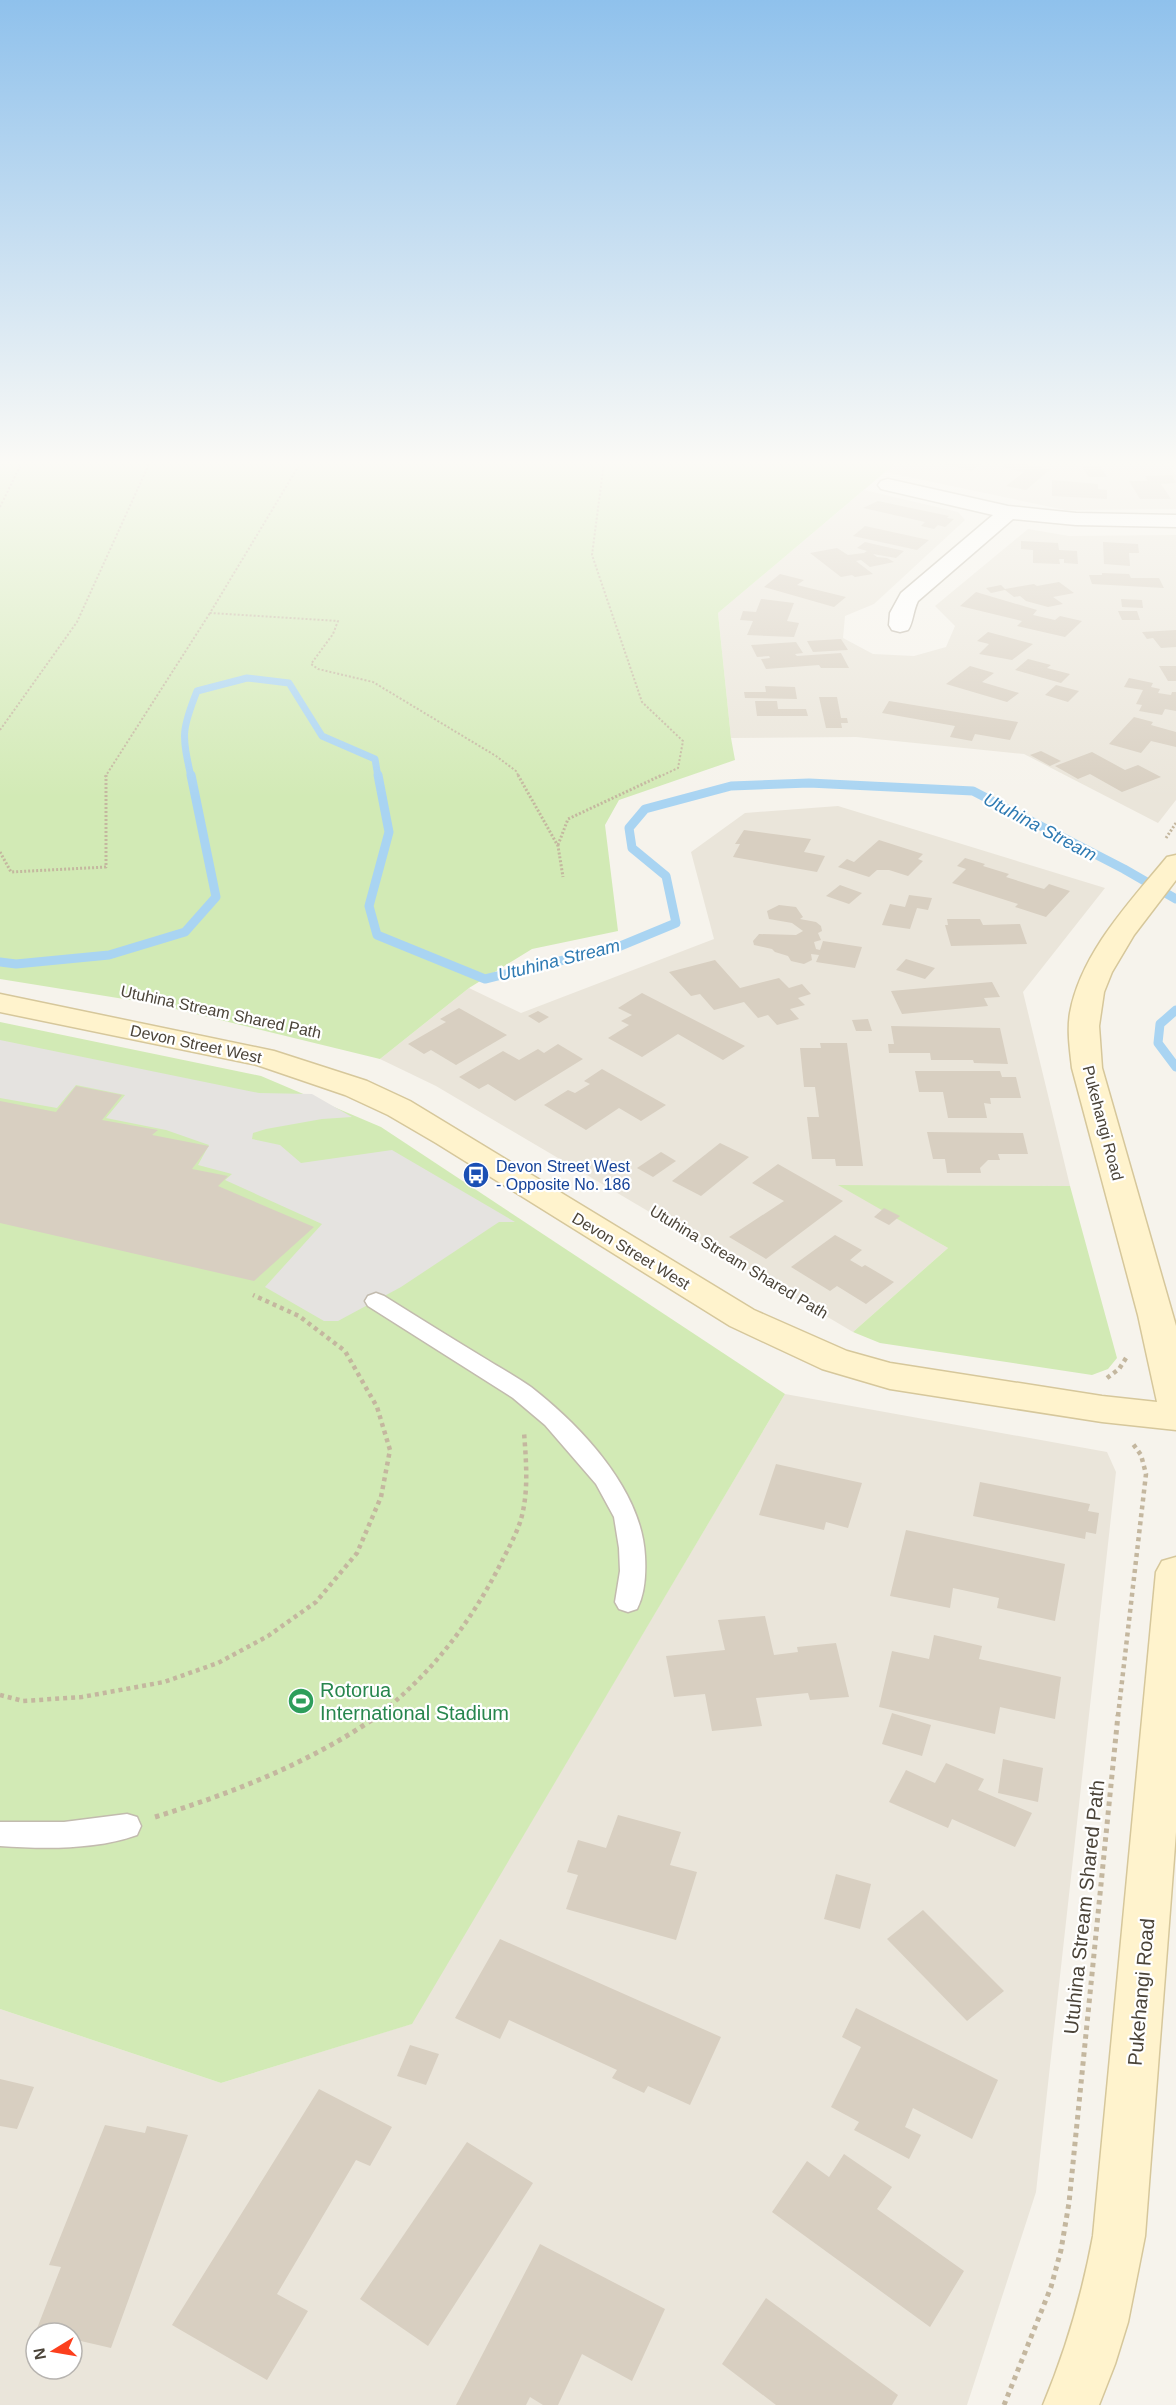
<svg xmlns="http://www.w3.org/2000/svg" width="1176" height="2405" viewBox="0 0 1176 2405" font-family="Arial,sans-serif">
  <rect width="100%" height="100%" fill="#f6f3ec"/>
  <g fill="#eae5da" fill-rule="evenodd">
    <polygon points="897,462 1167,462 1176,476 1176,509 1065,510 885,472"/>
    <polygon points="864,490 958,512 965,520 874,604 845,616 843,638 873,654 914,656 946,647 955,626 935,606 1028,529 1069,536 1176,535 1176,800 1158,823 1024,754 856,737 731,738 718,613"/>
    <polygon points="838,806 1105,888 1023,992 1070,1186 840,1185 948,1248 853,1332 436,1086 380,1059 469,988 521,1013 714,939 691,852 745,813"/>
    <path d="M785 1394 1107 1452 1116 1472 1036 2192 967 2405H0V2009L221 2083 411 2024ZM36 2333H72V2369H36Z"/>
  </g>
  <g fill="#d2eab5">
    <polygon points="0,462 897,462 718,613 731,738 735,760 619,800 605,825 618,931 532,949 469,988 380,1059 155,1004 0,979"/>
    <polygon points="0,1022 261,1076 381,1127 785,1394 412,2024 221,2083 0,2009"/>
    <polygon points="838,1185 1070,1186 1117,1358 1108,1369 1092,1375 880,1343 853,1332 948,1248"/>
  </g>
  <polygon fill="#e5e3e0" points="0,1040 259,1093 312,1094 352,1117 322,1119 266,1129 253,1133 252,1139 280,1145 301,1163 392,1150 515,1222 499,1222 401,1287 338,1321 324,1321 265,1287 322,1224 225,1180 232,1174 198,1165 209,1145 166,1130 106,1118 125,1095 76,1085 57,1108 0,1098"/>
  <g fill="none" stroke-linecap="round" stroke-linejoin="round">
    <path stroke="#a9d4f2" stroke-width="7" d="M191 777C182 735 181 731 197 691L247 678 289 683 322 736 375 759 378 777"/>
    <g stroke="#a9d4f2" stroke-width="9">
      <polyline points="378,775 389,832 369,906 377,935 485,979 618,947 676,923 666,876 632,848 629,828 645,809 731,786 809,783 973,791 1124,869 1176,899"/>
      <polyline points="0,962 16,964 109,955 185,932 216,897 191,775"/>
      <polyline points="1176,1010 1160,1024 1158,1043 1176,1067"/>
    </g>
  </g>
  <g fill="#d8cfc1">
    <polygon points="936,462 983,462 971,471"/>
    <polygon points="1008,462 1015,462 1051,469 1026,490 1006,486 1024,472 1002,467"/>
    <polygon points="1100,466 1107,477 1089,477 1082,467"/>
    <polygon points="1172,475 1176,483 1161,484 1171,499 1140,499 1129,481 1148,481 1145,476"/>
    <polygon points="1052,480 1098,484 1098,489 1107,490 1107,499 1052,496"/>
    <polygon points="878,501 949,516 947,518 954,519 945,527 938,525 934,529 921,526 925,522 863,508"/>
    <polygon points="865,526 929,540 917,550 853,536"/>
    <polygon points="1021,541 1058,543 1059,550 1077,551 1078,564 1064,563 1064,559 1059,559 1060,564 1033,563 1033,550 1021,549"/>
    <polygon points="865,542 904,551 896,558 873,554 877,557 887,558 894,562 870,567 861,560 856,561 873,574 855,577 852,575 841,577 810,553 837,548 848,555 864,553 867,551 857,548"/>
    <polygon points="1103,542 1138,544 1139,553 1129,553 1130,566 1104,564"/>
    <polygon points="1102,573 1129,574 1131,578 1159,578 1164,588 1092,584 1089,575 1102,575"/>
    <polygon points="780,574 804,580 797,585 846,597 834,607 764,587"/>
    <polygon points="1059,582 1074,593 1053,597 1063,604 1048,607 1026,601 1020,596 1014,597 1005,590 991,593 986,588 1001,585 1005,589 1034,584 1037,586"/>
    <polygon points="976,592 1037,610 1033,615 1055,620 1060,616 1082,621 1065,637 1017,626 1022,621 960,606"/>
    <polygon points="761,599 794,603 787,621 799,623 794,637 747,635 753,621 740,620 743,611 756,612"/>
    <polygon points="1121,599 1142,600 1143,608 1122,607"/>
    <polygon points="1118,611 1137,611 1140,620 1122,620"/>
    <polygon points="1176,630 1176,647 1161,648 1153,638 1147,639 1142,632"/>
    <polygon points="988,632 1033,644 1012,660 979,654 989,644 977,641"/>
    <polygon points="841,639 848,650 813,652 807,641"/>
    <polygon points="796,642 803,653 795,654 797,656 841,653 849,668 821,668 819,665 766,669 761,659 770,658 769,656 757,657 751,645"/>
    <polygon points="1028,659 1051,665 1047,668 1070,674 1061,683 1015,670"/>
    <polygon points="970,666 994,673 982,682 1019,693 1007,702 946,684"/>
    <polygon points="1159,666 1176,666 1176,681 1168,681"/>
    <polygon points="1129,678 1153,683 1151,687 1160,689 1158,693 1171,695 1172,692 1176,692 1176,711 1165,709 1162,715 1139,711 1142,705 1136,704 1143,690 1124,687"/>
    <polygon points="1056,685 1079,691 1068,702 1045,695"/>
    <polygon points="765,686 795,687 797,699 745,698 744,692 766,692"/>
    <polygon points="819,697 837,697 841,718 847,718 848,723 841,723 842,728 826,728"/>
    <polygon points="755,701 777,701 778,709 806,709 808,716 757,716"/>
    <polygon points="889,701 1018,722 1010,740 975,734 972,741 950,737 955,726 882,713"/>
    <polygon points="1134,717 1153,722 1151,725 1176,732 1176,747 1151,741 1141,753 1109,744"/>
    <polygon points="1041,751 1061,761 1050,766 1030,755"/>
    <polygon points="1092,752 1125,770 1138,765 1161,777 1122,792 1090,774 1078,779 1055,766"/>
    <polygon points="744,830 811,839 804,852 825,856 817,872 733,857 740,844 735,844"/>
    <polygon points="879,840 923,854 918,859 923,861 908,876 889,870 877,870 869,877 838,867 847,859 854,862"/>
    <polygon points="965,858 985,864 983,866 1009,874 1006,877 1034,886 1044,889 1049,884 1070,891 1046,917 1015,907 1018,904 952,883 966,869 957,866"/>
    <polygon points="840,885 862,893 849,904 826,896"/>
    <polygon points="909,895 932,898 928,910 917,908 910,929 882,925 890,904 905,907"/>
    <polygon points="779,905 796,907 803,917 800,919 816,922 821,926 822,931 818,933 821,940 814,942 816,949 820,950 823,941 862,947 855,968 816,962 819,955 811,954 812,960 804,964 791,961 788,956 775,952 772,949 754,945 753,941 759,934 796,935 803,931 792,923 769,919 767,911"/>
    <polygon points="947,919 980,919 983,925 1020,924 1027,944 951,946 945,925 948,925"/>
    <polygon points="906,959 935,968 925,979 896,970"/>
    <polygon points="715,960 740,988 779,978 789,988 802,984 811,994 798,998 805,1005 790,1009 799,1019 777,1025 768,1015 758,1018 744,1002 714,1010 700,994 691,996 669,972"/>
    <polygon points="992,982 1000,997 984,998 988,1006 902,1014 891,991"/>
    <polygon points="642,993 745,1046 723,1060 678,1034 642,1057 608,1038 629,1025 621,1021 632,1015 618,1008"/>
    <polygon points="459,1008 507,1035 456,1065 431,1050 424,1054 408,1044 446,1022 440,1019"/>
    <polygon points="538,1011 549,1017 539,1023 528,1016"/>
    <polygon points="868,1019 872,1031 856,1031 852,1020"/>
    <polygon points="891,1026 1000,1028 1008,1064 974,1063 973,1060 931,1060 930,1053 889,1053 888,1044 894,1044"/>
    <polygon points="820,1043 847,1043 863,1166 836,1166 835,1159 812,1159 807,1117 819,1117 815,1087 804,1087 800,1048 821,1048"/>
    <polygon points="558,1044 583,1059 515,1101 488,1084 479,1089 459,1077 503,1051 519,1060 538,1049 544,1053"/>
    <polygon points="602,1069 666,1105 641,1121 619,1108 586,1130 544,1105 568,1090 575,1093 590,1084 584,1081"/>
    <polygon points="915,1071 1000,1071 1002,1077 1016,1077 1021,1098 990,1098 991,1104 984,1103 987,1118 948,1118 943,1092 919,1092"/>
    <polygon points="76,1086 122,1095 102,1120 158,1130 152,1135 209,1146 192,1169 228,1176 218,1186 314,1227 254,1281 0,1223 0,1101 56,1112"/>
    <polygon points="927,1132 1023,1133 1028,1154 998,1154 1000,1160 988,1160 980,1168 981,1173 947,1173 945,1159 933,1159"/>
    <polygon points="720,1143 749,1157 701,1196 672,1181"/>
    <polygon points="661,1152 676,1161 653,1177 637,1168"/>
    <polygon points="778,1164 843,1201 766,1259 729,1237 784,1201 752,1183"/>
    <polygon points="884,1208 900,1216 889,1225 874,1217"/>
    <polygon points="835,1235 862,1250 850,1260 862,1267 865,1265 894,1282 866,1304 837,1286 830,1291 791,1267"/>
    <polygon points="776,1464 862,1483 848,1528 826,1522 824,1530 759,1515"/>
    <polygon points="980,1482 1090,1504 1088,1511 1099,1513 1096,1534 1086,1532 1085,1539 973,1516"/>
    <polygon points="906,1530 1065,1564 1055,1621 997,1608 999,1598 953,1588 950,1608 890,1596"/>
    <polygon points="765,1616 774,1655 798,1652 797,1647 836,1643 849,1697 810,1700 808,1693 756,1698 762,1726 712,1731 705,1694 674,1697 666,1656 725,1650 718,1620"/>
    <polygon points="934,1635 982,1646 979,1659 1061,1677 1055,1719 1000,1707 995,1734 879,1707 892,1651 929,1659"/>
    <polygon points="892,1713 931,1725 922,1756 882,1744"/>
    <polygon points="1003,1759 1043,1768 1038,1802 998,1793"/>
    <polygon points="946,1763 984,1779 978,1790 1032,1813 1015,1847 952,1819 948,1828 889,1802 906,1770 935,1783"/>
    <polygon points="618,1815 681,1832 670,1865 697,1872 676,1940 566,1909 578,1875 567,1872 578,1840 606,1848"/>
    <polygon points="836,1874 871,1884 860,1929 824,1919"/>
    <polygon points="923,1910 1004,1991 967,2021 887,1939"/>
    <polygon points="500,1939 721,2037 690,2105 648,2086 644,2093 612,2078 617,2070 509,2020 500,2039 455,2018"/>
    <polygon points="856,2008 998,2080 972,2139 913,2108 905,2127 921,2135 909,2159 854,2130 859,2122 831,2107 861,2047 842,2037"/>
    <polygon points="410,2045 439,2054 426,2085 397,2076"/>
    <polygon points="0,2079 34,2087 17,2129 0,2126"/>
    <polygon points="319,2089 392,2127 370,2166 356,2160 277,2294 308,2311 267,2380 172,2325"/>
    <polygon points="105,2125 145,2133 147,2126 188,2135 111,2348 72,2339 72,2333 36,2331 61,2267 49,2265"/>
    <polygon points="467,2142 533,2183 428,2346 360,2299"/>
    <polygon points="844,2154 892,2187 877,2209 964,2271 930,2327 772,2212 807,2161 829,2177"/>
    <polygon points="540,2244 665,2309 632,2381 582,2354 558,2405 543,2405 530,2397 526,2405 456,2405"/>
    <polygon points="766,2298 898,2395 892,2405 776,2405 722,2364"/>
  </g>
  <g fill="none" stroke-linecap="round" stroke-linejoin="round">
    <defs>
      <g id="service">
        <path d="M376 1293 384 1296C416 1316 448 1336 481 1356 497 1366 515 1376 531 1387 581 1426 642 1490 645 1556 646 1573 645 1594 637 1609L628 1612 619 1609 615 1602 620 1571 619 1548 614 1517 596 1484 545 1425 513 1398 368 1306 365 1301 368 1296Z"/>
        <path d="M127 1814 137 1817 141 1826 137 1835C95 1850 44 1849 0 1846V1822H64Z"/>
      </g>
      <path id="minor" d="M888 479 1008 506 1076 513 1176 515V527L1076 525 1013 519 918 601C913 611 913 623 908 630L900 632 892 630 889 625 890 613 901 593 993 515 881 489 878 485 881 481Z"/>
      <g id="secondary">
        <path d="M1176 855V880L1134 935 1112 972 1104 992 1099 1026 1102 1068 1176 1326V1430L1102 1422 890 1389 822 1369 730 1326 436 1143 388 1115 345 1095 257 1065 0 1012V994L274 1051 367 1081 410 1101 754 1310 847 1351 890 1363 1102 1396 1157 1402 1138 1315 1072 1068C1070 1050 1067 1031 1070 1013 1081 953 1129 903 1167 857Z"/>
        <path d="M1176 1557V1832L1145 2236 1128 2322 1115 2364 1099 2405H1043C1066 2350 1082 2295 1093 2236L1156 1572 1162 1561Z"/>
      </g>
    </defs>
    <use href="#service" stroke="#c2bbae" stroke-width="3"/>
    <use href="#minor" stroke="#c2bbae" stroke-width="3"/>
    <use href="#secondary" stroke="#d6c79b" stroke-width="3"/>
    <g stroke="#c4b79f" stroke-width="2" stroke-dasharray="2 2" stroke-linecap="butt">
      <polyline points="301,462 210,613 338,621 333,634 311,664 318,669 373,682 496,756 516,771 519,777"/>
      <polyline points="604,462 592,555 642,702 683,741 678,768 659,777"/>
      <polyline points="0,507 22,462"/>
      <polyline points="0,730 77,622 150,462"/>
      <polyline points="105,777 210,613"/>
    </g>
    <g stroke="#c4b79f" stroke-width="3" stroke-dasharray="2 2" stroke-linecap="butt">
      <polyline points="518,775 558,846 563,877"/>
      <polyline points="1166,838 1176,823"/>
      <polyline points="558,845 568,819 662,775"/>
      <polyline points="0,852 11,872 106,867 106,775"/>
    </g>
    <g stroke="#c4b79f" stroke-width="4.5" stroke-dasharray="4 4" stroke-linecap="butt">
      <polyline points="1107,1378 1119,1369 1128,1355"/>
      <polyline points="0,1695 23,1701 82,1697 164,1682 218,1663 268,1636 316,1602 357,1553 381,1497 390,1450 377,1407 345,1351 299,1316 253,1295"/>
      <path d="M377 1716C431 1675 472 1621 502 1561 509 1547 517 1533 521 1519 529 1491 526 1460 524 1432"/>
      <polyline points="1118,1716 1146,1474 1141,1455 1133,1444"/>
    </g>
    <g stroke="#c4b79f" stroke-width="5" stroke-dasharray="4.5 4.5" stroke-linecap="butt">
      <path d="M155 1817C235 1792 310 1763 379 1715"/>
      <polyline points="1004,2405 1051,2287 1061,2250 1069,2203 1118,1715"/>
    </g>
    <use href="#service" fill="#fff" fill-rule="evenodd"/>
    <use href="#minor" fill="#fff" fill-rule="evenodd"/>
    <use href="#secondary" fill="#fff3cd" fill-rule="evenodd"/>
  </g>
  <linearGradient id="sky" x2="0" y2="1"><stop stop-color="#8fc1ec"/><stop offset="0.58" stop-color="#fbfaf6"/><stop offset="1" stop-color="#fbfaf6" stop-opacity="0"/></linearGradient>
  <rect width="1176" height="798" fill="url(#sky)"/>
  <defs>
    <symbol id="bus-disc" viewBox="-11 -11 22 22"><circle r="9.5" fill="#1a4fb4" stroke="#fff"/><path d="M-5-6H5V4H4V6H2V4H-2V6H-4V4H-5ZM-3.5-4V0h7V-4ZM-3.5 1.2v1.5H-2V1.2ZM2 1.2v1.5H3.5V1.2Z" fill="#fff"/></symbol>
    <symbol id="stadium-disc" viewBox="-11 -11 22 22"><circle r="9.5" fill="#2e9e5b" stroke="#fff"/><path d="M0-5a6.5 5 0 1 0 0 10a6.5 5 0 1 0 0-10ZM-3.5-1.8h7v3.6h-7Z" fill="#fff"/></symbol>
  </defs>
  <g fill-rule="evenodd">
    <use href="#bus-disc" x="461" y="1160" width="30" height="30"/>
    <use href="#stadium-disc" x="286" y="1686" width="30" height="30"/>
  </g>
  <g text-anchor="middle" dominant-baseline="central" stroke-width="4.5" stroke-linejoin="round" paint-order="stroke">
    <g font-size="16" fill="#4b4439" stroke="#fff">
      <text transform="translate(221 1012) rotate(12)">Utuhina Stream Shared Path</text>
      <text transform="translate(196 1044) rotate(12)">Devon Street West</text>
      <text transform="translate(1103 1123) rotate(75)">Pukehangi Road</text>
      <text transform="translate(631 1251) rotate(31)">Devon Street West</text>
      <text transform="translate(739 1262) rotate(31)">Utuhina Stream Shared Path</text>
    </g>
    <g font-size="16" fill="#164399" stroke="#fff" text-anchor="start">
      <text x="496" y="1166">Devon Street West<tspan x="496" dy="18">- Opposite No. 186</tspan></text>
    </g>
    <g font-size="18" font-style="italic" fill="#2e7ab2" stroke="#fff">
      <text transform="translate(1040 827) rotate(28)">Utuhina Stream</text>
      <text transform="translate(559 960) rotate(-14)">Utuhina Stream</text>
    </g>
    <g font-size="20" fill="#27864d" stroke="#fff" text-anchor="start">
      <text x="320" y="1690">Rotorua<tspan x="320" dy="23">International Stadium</tspan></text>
    </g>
    <g font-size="20" fill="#4b4439" stroke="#fff">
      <text transform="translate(1084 1907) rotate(-84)">Utuhina Stream Shared Path</text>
      <text transform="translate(1141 1992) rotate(-85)">Pukehangi Road</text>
    </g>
  </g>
  <g transform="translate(54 2351) rotate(259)"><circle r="28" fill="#ffffff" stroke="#b7b4b0" stroke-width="1.5"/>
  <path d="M0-4.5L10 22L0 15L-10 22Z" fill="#fc3f1d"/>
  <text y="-9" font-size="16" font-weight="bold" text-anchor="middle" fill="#4b4439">N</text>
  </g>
</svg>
